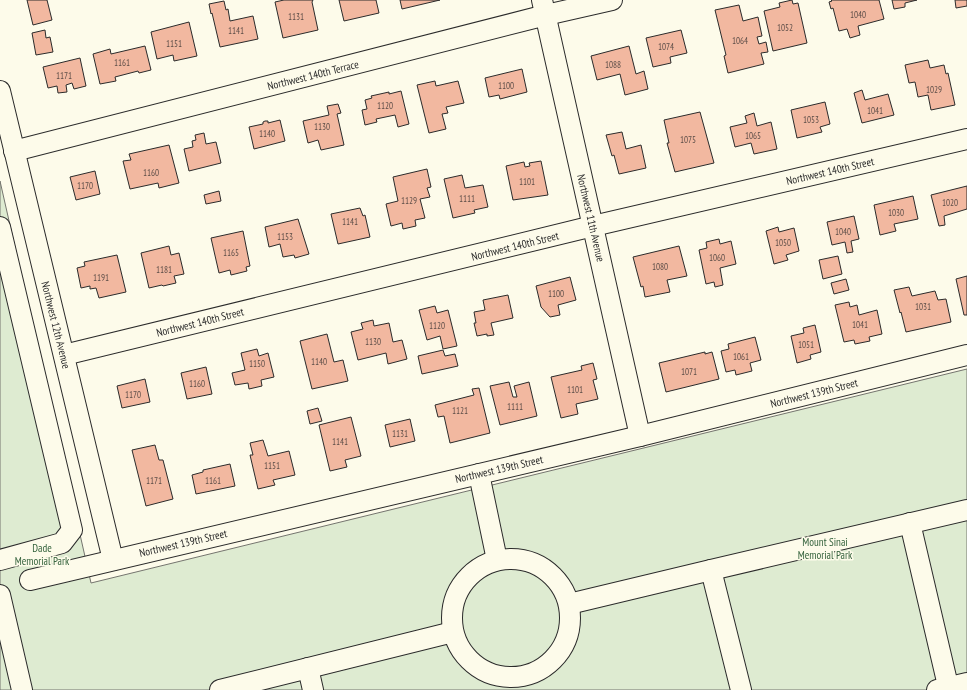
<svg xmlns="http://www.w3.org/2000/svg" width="967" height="690" viewBox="0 0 967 690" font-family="'PT Sans Narrow',sans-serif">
  <rect width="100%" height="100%" fill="#fdfbea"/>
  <polygon fill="#deebd1" stroke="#74746e" points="0,181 91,583 967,369 967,690 0,690"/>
  <g fill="#f2b8a0" stroke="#2b2b2b">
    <polygon points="27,0 47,0 52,20 33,25"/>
    <polygon points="284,0 313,0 312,2 318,30 283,38 275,2"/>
    <polygon points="339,0 376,0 379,13 344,21"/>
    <polygon points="400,0 440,0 402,9"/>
    <polygon points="792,0 793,4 798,3 807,43 773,51 764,11 780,7 779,3"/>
    <polygon points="831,0 879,0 884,19 858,26 860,35 850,38 847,29 839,31 833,8 831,9 829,2 832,1"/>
    <polygon points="892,0 917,0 905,3 905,7 894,9"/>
    <polygon points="955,0 967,0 967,6 956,8"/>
    <polygon points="224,1 226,10 228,9 230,21 253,16 258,39 220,47 212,13 211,14 209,4"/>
    <polygon points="739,5 743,21 758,17 762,36 757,37 759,44 766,42 768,52 761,53 764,64 728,73 724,56 726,55 715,10"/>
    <polygon points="189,22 197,56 174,61 173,55 157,59 151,32"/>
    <polygon points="45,30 46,38 50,37 53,52 36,55 32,33"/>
    <polygon points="681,30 687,53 670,57 671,63 653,67 646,38"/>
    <polygon points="145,46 151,70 139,73 138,71 115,77 116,81 100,84 93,54 110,49 111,54"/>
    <polygon points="629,46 636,74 644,71 648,89 625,95 620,74 597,80 591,56"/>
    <polygon points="80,58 86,86 74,89 72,83 66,85 67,92 58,93 57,86 48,88 43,67"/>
    <polygon points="928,60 930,68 944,65 946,74 948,73 955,105 931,110 928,95 918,97 915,82 909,83 905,65"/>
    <polygon points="522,69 527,92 500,99 499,95 489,97 485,78"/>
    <polygon points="435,81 436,86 458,81 464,103 446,107 448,113 442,114 446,129 429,133 417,85"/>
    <polygon points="862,90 865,100 888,94 894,115 862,123 854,93"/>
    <polygon points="401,91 409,124 398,127 395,115 376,119 377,122 365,125 362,110 367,109 365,100 372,98 371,96 389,92 389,94"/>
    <polygon points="825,102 830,124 820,127 822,132 797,138 791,110"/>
    <polygon points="338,104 341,113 337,114 344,145 321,150 318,140 308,143 303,121 329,115 327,106"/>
    <polygon points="700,112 714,163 675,172 667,143 669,143 664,120"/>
    <polygon points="754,113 757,126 771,122 777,149 754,154 751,143 735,147 730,127 747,123 745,116"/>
    <polygon points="280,120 285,141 254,149 249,127 263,124 263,122 265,121 268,121 268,123"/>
    <polygon points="622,132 626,149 641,145 646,168 619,174 614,155 612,156 606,135"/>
    <polygon points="204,133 206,144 216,142 221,163 189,171 184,149 193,147 192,141 196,140 195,135"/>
    <polygon points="169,145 179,183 159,188 158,183 130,189 123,161 131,160 129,154"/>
    <polygon points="541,161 548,195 513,200 506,166 524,162 525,167 530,166 529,163"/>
    <polygon points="427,169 431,187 427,188 430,197 420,199 425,218 415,220 416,226 403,229 402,223 391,226 386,204 398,201 393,177"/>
    <polygon points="95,171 100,194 76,200 70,177"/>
    <polygon points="462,175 465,188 483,185 488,207 474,210 475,213 453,218 444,179"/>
    <polygon points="967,186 967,209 944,216 945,225 939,226 931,195"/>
    <polygon points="219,191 221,201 206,204 204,195"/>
    <polygon points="913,196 918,219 894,224 896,231 880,235 874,205"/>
    <polygon points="360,208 363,216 365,215 370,237 338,244 331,214"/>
    <polygon points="854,216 859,239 851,241 853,252 847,253 845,242 832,245 827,222"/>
    <polygon points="298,219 309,254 295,258 294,255 283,257 280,244 269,247 265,227"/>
    <polygon points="778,227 779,232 794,228 799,251 786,255 788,260 774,264 766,231"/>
    <polygon points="243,231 250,266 246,267 247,271 231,275 230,270 219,273 211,238"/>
    <polygon points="719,239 720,244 731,241 736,264 720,268 723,285 715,287 714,282 706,284 699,250 707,248 706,242"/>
    <polygon points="169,246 171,255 179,253 184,274 174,276 176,283 163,286 162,285 149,288 141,253"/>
    <polygon points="679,246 687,276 667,280 670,292 645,297 643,286 641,287 633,257"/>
    <polygon points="117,255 126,292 99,298 96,288 90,289 90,286 81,288 77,268 85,266 84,262"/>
    <polygon points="838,256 842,274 823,279 819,260"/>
    <polygon points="967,276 967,315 964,315 956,279"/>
    <polygon points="570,277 576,300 558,305 560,315 550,317 541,307 536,286"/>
    <polygon points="846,279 849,290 834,294 831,283"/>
    <polygon points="909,287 912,296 935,291 938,300 946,299 951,322 906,332 901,312 900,313 894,290"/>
    <polygon points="508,295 513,318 491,323 494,335 487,336 487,334 477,336 474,323 476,323 474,312 485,310 483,300"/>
    <polygon points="849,302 850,307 857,305 859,315 877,310 882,334 869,337 870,341 855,344 854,340 844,342 835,305"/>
    <polygon points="435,306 437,313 448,310 457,346 443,349 440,336 427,340 419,310"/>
    <polygon points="373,320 374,326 389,323 393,342 402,340 407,359 388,364 386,353 358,360 351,332 363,329 361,323"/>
    <polygon points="815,325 821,352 810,355 811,359 797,363 791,336 804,333 803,328"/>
    <polygon points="327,334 334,362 343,360 348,381 312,389 300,341"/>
    <polygon points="755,337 761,360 750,363 752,371 736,375 735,370 726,372 721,351 729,349 728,344"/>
    <polygon points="257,349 259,356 268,353 274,377 261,380 262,386 249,389 248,383 235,385 232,373 245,370 241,353"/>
    <polygon points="443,350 445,356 455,354 458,366 422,374 418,356"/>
    <polygon points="705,352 705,354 712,352 719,379 666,392 659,363"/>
    <polygon points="593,363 597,379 593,380 598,399 576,404 578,414 561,418 551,377 582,370 581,366"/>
    <polygon points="206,367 212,394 187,399 181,373"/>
    <polygon points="145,379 150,402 122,408 117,386"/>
    <polygon points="509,382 513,397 517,397 514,386 529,382 537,416 500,425 490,386"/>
    <polygon points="479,388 490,433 450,443 444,416 438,417 435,405 474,395 472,389"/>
    <polygon points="318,408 322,421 310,424 307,411"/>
    <polygon points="351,417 361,456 345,460 347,467 330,471 319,425"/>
    <polygon points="410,419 415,441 390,447 385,425"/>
    <polygon points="263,440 268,456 289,451 295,475 273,480 275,485 258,489 250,455 253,455 250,443"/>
    <polygon points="155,445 159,460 163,460 173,499 146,506 132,450"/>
    <polygon points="230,464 235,486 196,494 192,475 203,472 203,470"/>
  </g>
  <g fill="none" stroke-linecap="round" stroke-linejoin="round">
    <defs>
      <g id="minor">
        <polyline points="542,0 640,436"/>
        <polyline points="0,91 113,560"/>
        <polyline points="14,151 546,15 612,0"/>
        <polyline points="0,227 72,530 62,543 0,560"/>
        <polyline points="64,355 593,226 967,139"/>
        <polyline points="479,474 497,560"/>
        <polyline points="910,523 949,690"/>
        <circle cx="511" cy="618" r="59"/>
        <polyline points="711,570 741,690"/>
        <polyline points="30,580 640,436 967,355"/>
        <polyline points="0,595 22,690"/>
        <polyline points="569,604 711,570 967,510"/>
        <polyline points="308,668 313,690"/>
        <polyline points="220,690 453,632"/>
        <polyline points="937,690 967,683"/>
      </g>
    </defs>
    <use href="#minor" stroke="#2b2b2b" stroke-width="22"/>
    <use href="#minor" stroke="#fdfbea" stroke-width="20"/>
  </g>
  <g text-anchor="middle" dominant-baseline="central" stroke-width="3" stroke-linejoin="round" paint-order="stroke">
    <g font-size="9" fill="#5d4e48">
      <text x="858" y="14">1040</text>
      <text x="296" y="16">1131</text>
      <text x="785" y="27">1052</text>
      <text x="236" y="30">1141</text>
      <text x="740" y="40">1064</text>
      <text x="174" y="43">1151</text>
      <text x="666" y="46">1074</text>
      <text x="122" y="62">1161</text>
      <text x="613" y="64">1088</text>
      <text x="64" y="75">1171</text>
      <text x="506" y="85">1100</text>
      <text x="934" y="89">1029</text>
      <text x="385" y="105">1120</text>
      <text x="875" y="110">1041</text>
      <text x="811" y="119">1053</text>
      <text x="322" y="126">1130</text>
      <text x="267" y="133">1140</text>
      <text x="753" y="135">1065</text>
      <text x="688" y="139">1075</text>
      <text x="151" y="172">1160</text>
      <text x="527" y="181">1101</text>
      <text x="85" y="185">1170</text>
      <text x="467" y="198">1111</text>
      <text x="409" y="200">1129</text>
      <text x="950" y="202">1020</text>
      <text x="896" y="212">1030</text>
      <text x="350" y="221">1141</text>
      <text x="843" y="231">1040</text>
      <text x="285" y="236">1153</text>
      <text x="783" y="242">1050</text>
      <text x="231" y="252">1165</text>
      <text x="717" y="257">1060</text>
      <text x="660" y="266">1080</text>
      <text x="164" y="269">1181</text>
      <text x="101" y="277">1191</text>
      <text x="556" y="293">1100</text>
      <text x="923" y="306">1031</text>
      <text x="860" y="324">1041</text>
      <text x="437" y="325">1120</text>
      <text x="373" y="341">1130</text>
      <text x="806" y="344">1051</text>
      <text x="741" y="356">1061</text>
      <text x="319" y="361">1140</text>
      <text x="257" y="363">1150</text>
      <text x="689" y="371">1071</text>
      <text x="197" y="383">1160</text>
      <text x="575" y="389">1101</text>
      <text x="133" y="394">1170</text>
      <text x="515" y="406">1111</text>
      <text x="460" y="410">1121</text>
      <text x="400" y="433">1131</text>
      <text x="340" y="441">1141</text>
      <text x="272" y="465">1151</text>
      <text x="154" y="480">1171</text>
      <text x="213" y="480">1161</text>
    </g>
    <g font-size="11" fill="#2b2b2b" stroke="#fdfbea">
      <text transform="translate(313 75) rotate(-14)">Northwest 140th Terrace</text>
      <text transform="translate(830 171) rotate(-13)">Northwest 140th Street</text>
      <text transform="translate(591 218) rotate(77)">Northwest 11th Avenue</text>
      <text transform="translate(515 246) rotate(-14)">Northwest 140th Street</text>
      <text transform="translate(200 322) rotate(-14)">Northwest 140th Street</text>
      <text transform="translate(56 325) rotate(76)">Northwest 12th Avenue</text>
      <text transform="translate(814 393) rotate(-14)">Northwest 139th Street</text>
      <text transform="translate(499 469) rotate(-13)">Northwest 139th Street</text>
      <text transform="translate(183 543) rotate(-13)">Northwest 139th Street</text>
    </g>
    <g font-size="11" fill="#34623c" stroke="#fdfbea">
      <text x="825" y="542">Mount Sinai<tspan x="825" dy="13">Memorial Park</tspan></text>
      <text x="42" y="548">Dade<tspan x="42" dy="13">Memorial Park</tspan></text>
    </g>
  </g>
</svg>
